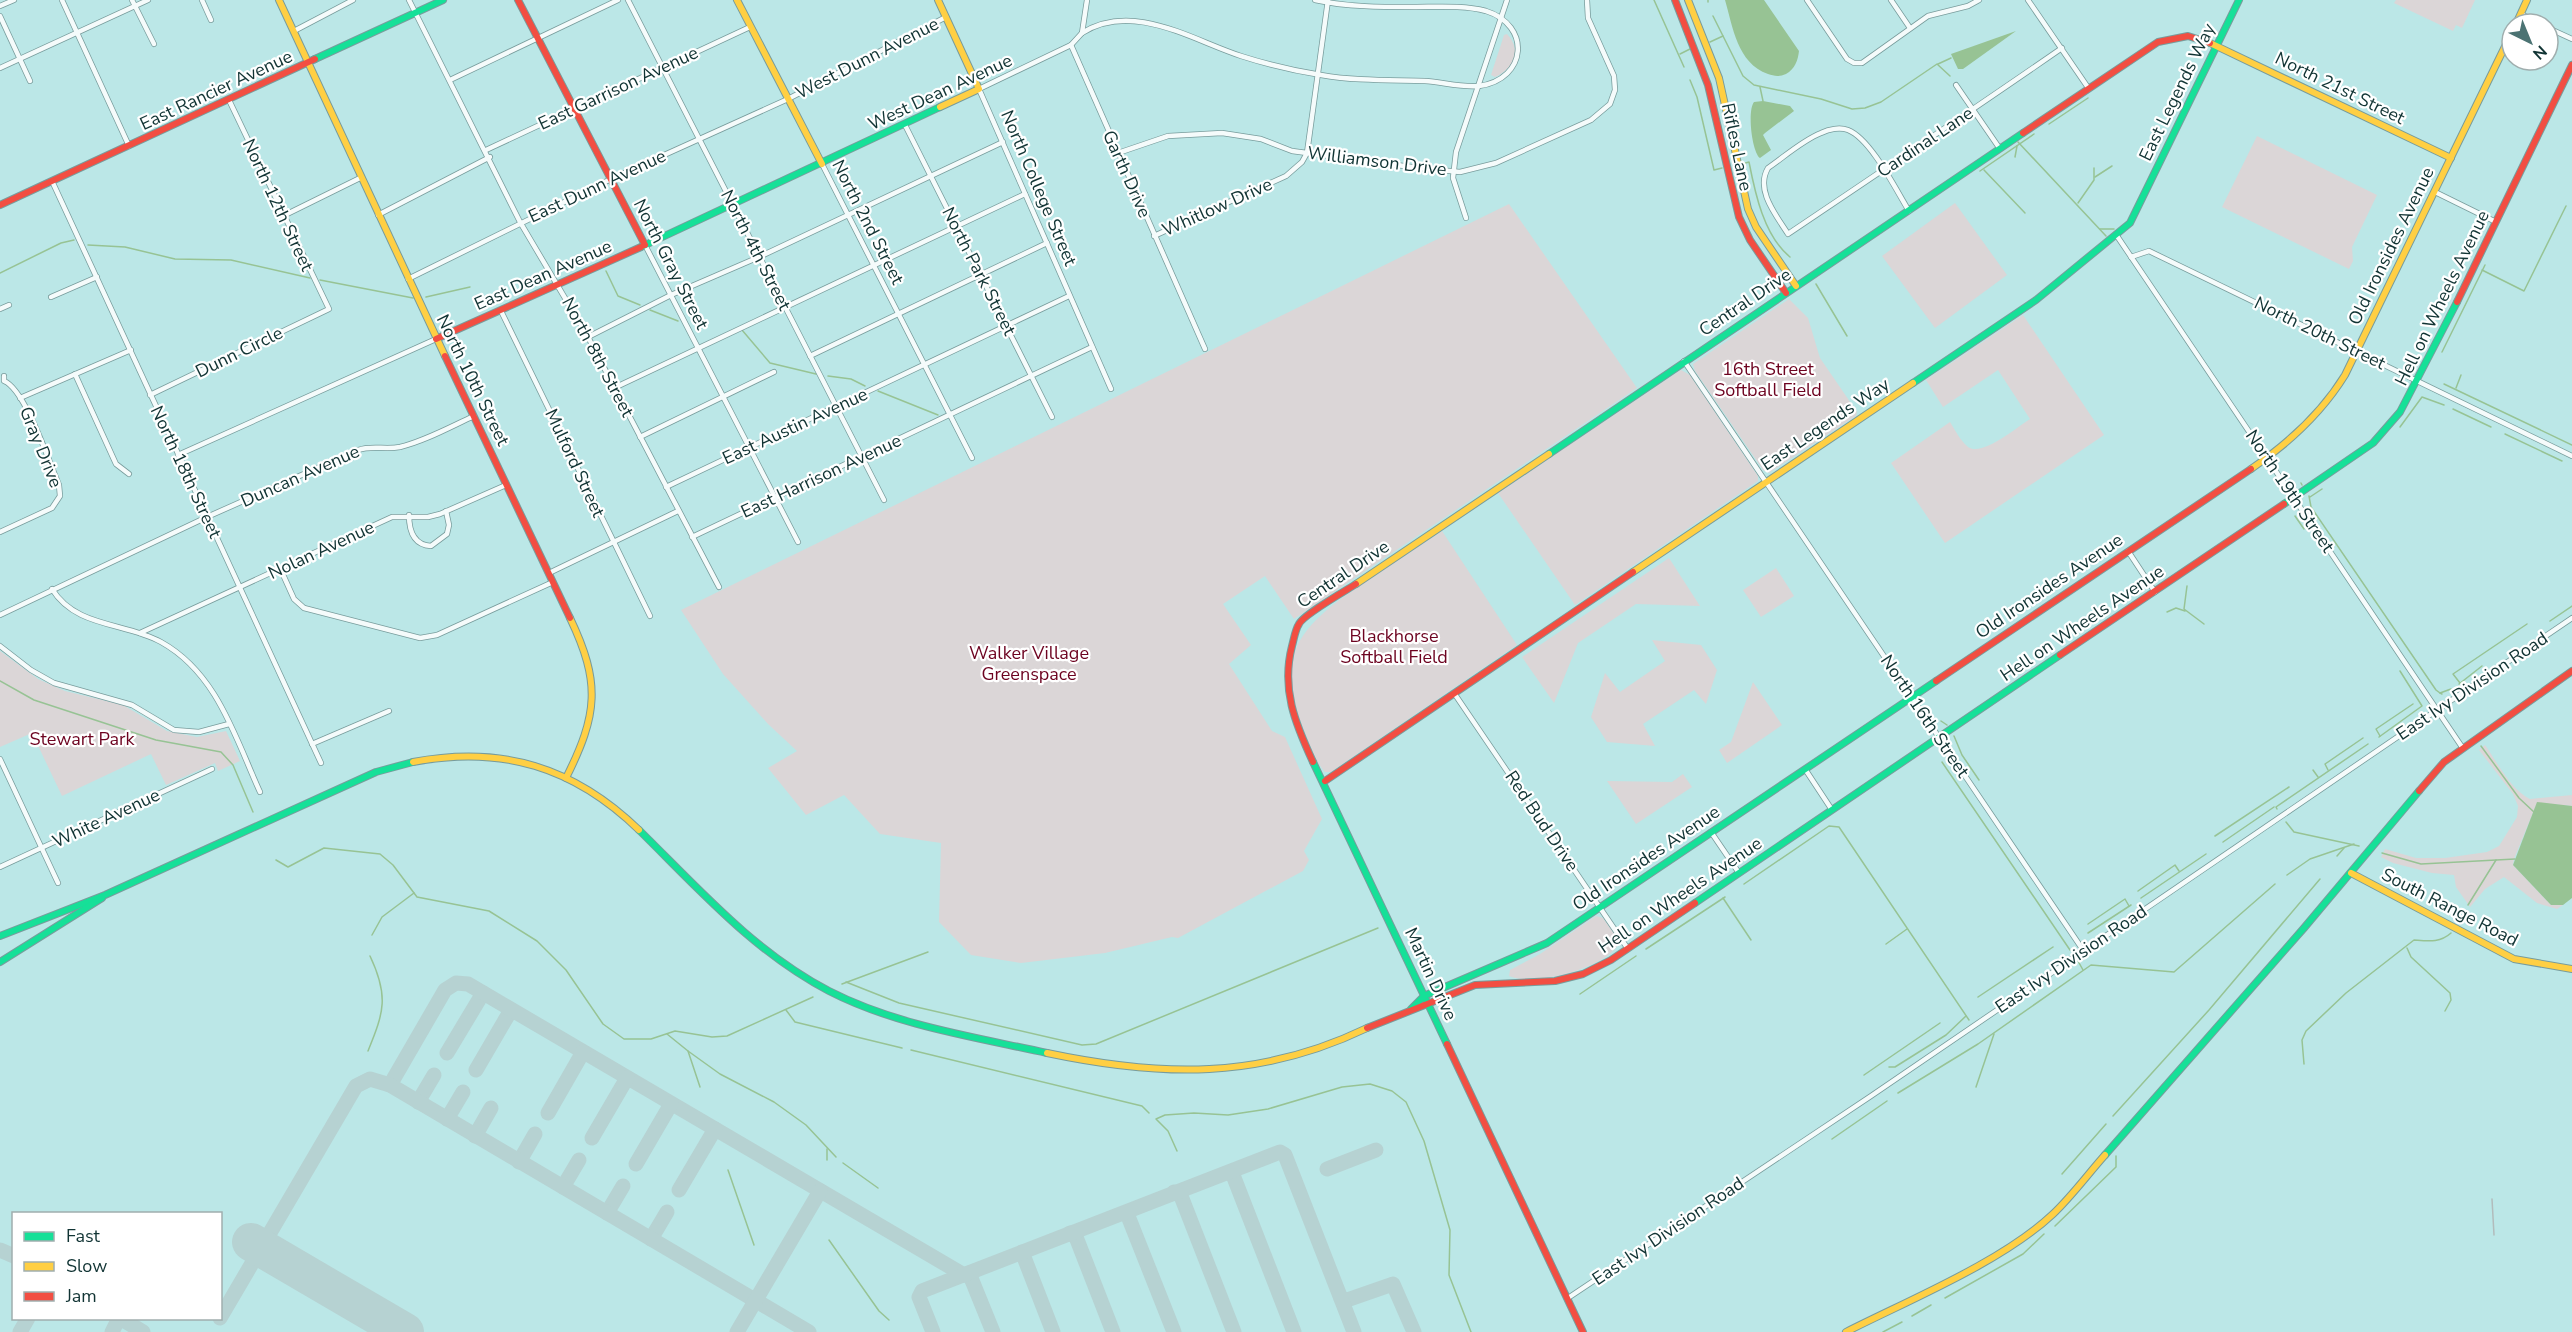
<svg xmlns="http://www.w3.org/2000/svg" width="2572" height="1332" viewBox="0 0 2572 1332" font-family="'Nunito Sans',sans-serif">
  <rect width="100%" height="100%" fill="#bbe7e7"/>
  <g fill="#dbd6d7">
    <polygon points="2396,0 2475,0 2462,28 2456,25 2453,31 2394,3"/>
    <path d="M1507 34C1523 51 1513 69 1495 77L1491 75 1504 35Z"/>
    <polygon points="2257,136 2377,195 2352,247 2353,261 2349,269 2222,207"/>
    <polygon points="1955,203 2007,275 1935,328 1882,256"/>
    <polygon points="1509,204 1637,388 1294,619 1265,576 1223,604 1251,645 1229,664 1272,731 1285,737 1322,819 1304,851 1309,860 1303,871 1178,938 1172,937 1105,953 1021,963 971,955 939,922 941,843 880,834 844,795 806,815 768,768 797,751 768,724 723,674 681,610"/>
    <polygon points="1789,299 1808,318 1820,358 1857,412 1856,416 1769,473 1763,470 1695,371 1693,364"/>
    <path d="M2023 315 2104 435 1945 543 1891 463 1950 422C1955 430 1960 440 1967 446 1980 459 2017 427 2030 419L1998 370 1943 407 1926 380Z"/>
    <polygon points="1681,370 1690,375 1758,476 1758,481 1575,605 1498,493"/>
    <path d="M1442 531 1517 645 1331 772H1325C1314 760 1307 738 1301 723 1271 650 1309 620 1365 582 1391 565 1416 548 1442 531Z"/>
    <polygon points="1669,558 1700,606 1636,604 1578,643 1554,703 1522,657"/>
    <polygon points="1776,568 1794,596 1761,617 1743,590"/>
    <polygon points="1652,640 1701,645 1717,670 1706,704 1694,690 1643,724 1655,746 1607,742 1591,717 1605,673 1620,692 1665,661"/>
    <polygon points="0,651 38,679 65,691 123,705 167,731 197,737 226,731 240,761 218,771 215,763 166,785 151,754 62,796 32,733 0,747"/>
    <polygon points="1753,682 1782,725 1727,763 1719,750 1731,742"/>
    <path d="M2485 745C2497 762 2511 790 2530 799L2572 795V806L2537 803 2514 859 2513 865 2551 905H2563L2557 909 2537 903 2504 877 2485 889 2470 907 2456 887 2454 875 2432 873 2393 863 2381 857 2385 849 2416 858H2445L2487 852 2499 846 2517 817 2518 806 2513 794 2479 750Z"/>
    <polygon points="1683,774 1692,787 1636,824 1607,781 1672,782"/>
    <path d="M1596 916 1603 918 1618 939V945C1603 969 1533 987 1509 976L1510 970 1540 954Z"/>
  </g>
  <g fill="#97c394">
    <path d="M1725 0H1764L1799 51C1798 60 1795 69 1786 74 1779 77 1774 76 1768 74 1737 63 1733 27 1725 0Z"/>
    <polygon points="2016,31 1963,69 1958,69 1951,54"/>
    <path d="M1763 101 1790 106 1794 111 1765 133 1763 135 1771 150 1760 158C1752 152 1747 111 1754 102Z"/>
    <polygon points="2537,802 2572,806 2572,898 2563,905 2551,905 2513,865"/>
  </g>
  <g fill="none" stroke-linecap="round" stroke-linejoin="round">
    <g stroke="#97c394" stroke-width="1.5">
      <polyline points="1654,0 1684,67"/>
      <polyline points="1708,0 1708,2"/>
      <polyline points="1713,16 1743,76 1754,85 1821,99 1852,109 1865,108 1881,102 1937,64 1950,76"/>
      <polyline points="1710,42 1723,36"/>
      <polyline points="1680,54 1690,49"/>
      <polyline points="1938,64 1951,58"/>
      <polyline points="1690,80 1697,97 1714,170 1722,168"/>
      <polyline points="1760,87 1763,101"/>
      <polyline points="2049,124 2088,98"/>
      <polyline points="2018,142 2106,236"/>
      <polyline points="2015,157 2017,146"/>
      <path d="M1742 164 1749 162C1755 193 1764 236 1790 257"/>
      <polyline points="1984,170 2025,213"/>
      <polyline points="1980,171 2034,134"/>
      <polyline points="2095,177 2112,166"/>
      <polyline points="2078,203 2094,180 2094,168"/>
      <polyline points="2100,229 2114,229"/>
      <polyline points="88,245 125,247 175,259 231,260 310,278"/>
      <polyline points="2482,270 2524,291 2566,206"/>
      <polyline points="606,271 618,296 640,305"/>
      <polyline points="0,273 61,243 74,240"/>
      <polyline points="320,280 413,298"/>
      <polyline points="1816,284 1847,336"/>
      <polyline points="426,297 470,287"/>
      <polyline points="650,310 678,321"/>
      <polyline points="742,330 770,363 816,374"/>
      <polyline points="2442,352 2485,265"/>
      <polyline points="828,376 851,379 865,386"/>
      <polyline points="2444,384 2572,445"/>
      <polyline points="2456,388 2461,375"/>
      <polyline points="878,391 938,415"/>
      <polyline points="2453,409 2491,427"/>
      <polyline points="2400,427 2422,397 2444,405"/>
      <polyline points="2505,434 2562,461"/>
      <polyline points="2301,483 2302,485"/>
      <polyline points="2309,496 2311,507 2436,690 2440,693"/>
      <polyline points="2310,497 2322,489"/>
      <polyline points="2295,516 2304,529"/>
      <polyline points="2187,586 2184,609 2204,624"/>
      <polyline points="2167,612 2176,608 2185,611"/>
      <polyline points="2550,621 2572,606"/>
      <polyline points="0,681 34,700 156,740 221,752 233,765 253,812"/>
      <polyline points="2460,683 2453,674 2527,624"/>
      <polyline points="2459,684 2482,666"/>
      <polyline points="2442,694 2440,693 2451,689"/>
      <polyline points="1941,721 1947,725"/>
      <polyline points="1954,736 1962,755 1979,780"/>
      <polyline points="2380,736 2376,729 2413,704"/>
      <polyline points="2379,737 2422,706 2400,671"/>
      <polyline points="2481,746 2519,798 2535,813"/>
      <polyline points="1942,762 2070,950"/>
      <polyline points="2313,770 2318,777"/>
      <polyline points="2328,770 2325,764 2363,738"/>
      <polyline points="2277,809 2276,807 2368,744"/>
      <polyline points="2286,822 2294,832 2359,846"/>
      <polyline points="2215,836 2289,787"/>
      <polyline points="2223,842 2274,807"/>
      <polyline points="2382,853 2421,864 2515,859"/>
      <polyline points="2337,856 2344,848"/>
      <polyline points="276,860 288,867 324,848 380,854 393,865 417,897 489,911 537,941 566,970 603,1024 624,1039 651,1039 675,1031 712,1037 727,1036 813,997"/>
      <polyline points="2287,875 2310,859 2354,844"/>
      <polyline points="1744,884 1829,826 1839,827 1969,1020"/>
      <polyline points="2138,891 2175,865 2179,871"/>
      <polyline points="1723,898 1751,940"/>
      <polyline points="2141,898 2206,854"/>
      <polyline points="2468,905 2496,860"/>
      <polyline points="2088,924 2125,899 2129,906"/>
      <polyline points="2088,933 2131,905"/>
      <polyline points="372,935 382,917 414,893"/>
      <polyline points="1886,944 1907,929"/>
      <polyline points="2407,948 2411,957 2450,993 2451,1000 2445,1011"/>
      <polyline points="1646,949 1725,897"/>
      <polyline points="2078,961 2083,970"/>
      <polyline points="846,982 899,1003 1082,1045 1096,1044 1378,928"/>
      <polyline points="842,984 928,952"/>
      <polyline points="1580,994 1636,956"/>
      <polyline points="1978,997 2053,947"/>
      <polyline points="786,1010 795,1022 902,1048"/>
      <polyline points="667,1034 688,1051 700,1087"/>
      <polyline points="911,1050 1142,1106 1149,1113"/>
      <path d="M368 1051C384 1012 389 996 370 956"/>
      <polyline points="688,1051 720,1074 774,1102 806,1125 836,1157"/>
      <path d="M2304 1064 2302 1040 2306 1031 2346 993 2414 940C2428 941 2440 943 2451 933"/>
      <polyline points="1889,1067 1895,1067 1946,1035 1966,1016"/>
      <polyline points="1864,1075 1940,1023"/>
      <polyline points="1976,1087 1994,1034"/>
      <polyline points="1898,1093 1978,1044 2091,965 2174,972 2275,884"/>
      <polyline points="2113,1116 2209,1010 2320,879"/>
      <polyline points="1832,1139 1887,1101"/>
      <polyline points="1177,1151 1168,1131 1156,1119 1165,1115 1194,1113 1228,1115 1268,1109 1342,1087 1370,1084 1392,1091 1406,1102 1424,1141 1450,1230 1449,1275 1471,1332"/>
      <polyline points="827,1160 827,1149"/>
      <polyline points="843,1163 878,1188"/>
      <polyline points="728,1170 754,1245"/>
      <polyline points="2062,1174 2106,1124"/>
      <polyline points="2055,1226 2116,1167 2116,1156"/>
      <polyline points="829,1240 879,1311 889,1320"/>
      <polyline points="1945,1298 2023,1254 2044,1234"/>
      <polyline points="1912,1316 1931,1305"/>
      <polyline points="1883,1332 1902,1322"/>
    </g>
    <g stroke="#b6d2d2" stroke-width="15">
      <polyline points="447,1053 483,993"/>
      <polyline points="476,1070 511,1010"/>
      <polyline points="390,1085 445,990 456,983 468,984 964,1275"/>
      <polyline points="418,1102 434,1075"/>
      <polyline points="548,1113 583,1052"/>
      <polyline points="447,1119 463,1092"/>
      <polyline points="475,1136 491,1108"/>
      <polyline points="592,1138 627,1078"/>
      <polyline points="519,1162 535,1134"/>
      <polyline points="636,1164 671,1104"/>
      <polyline points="1327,1169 1376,1150"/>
      <polyline points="1233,1175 1294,1332"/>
      <polyline points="563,1187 579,1160"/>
      <polyline points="679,1190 715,1129"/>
      <polyline points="1174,1192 1181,1196 1234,1332"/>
      <polyline points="607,1213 623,1186"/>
      <polyline points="1128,1216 1174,1332"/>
      <polyline points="1070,1233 1076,1237 1113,1332"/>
      <polyline points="651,1239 667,1212"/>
      <polyline points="0,1250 14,1256"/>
      <polyline points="1022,1252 1053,1332"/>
      <polyline points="969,1273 993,1332"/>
      <polyline points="1341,1298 1347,1300 1393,1284 1414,1332"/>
      <polyline points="120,1318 143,1332"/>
      <polyline points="220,1318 356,1086 370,1079 390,1085 809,1332"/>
      <polyline points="20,1332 28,1318"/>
      <polyline points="112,1332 119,1318"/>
      <polyline points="737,1332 820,1191"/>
      <polyline points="933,1332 919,1297 922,1291 1280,1152 1285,1155 1354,1332"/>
    </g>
    <polyline stroke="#b6d2d2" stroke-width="38" points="251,1242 405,1332"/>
    <defs>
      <g id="street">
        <polyline points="62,0 129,146"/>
        <polyline points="132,0 154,44"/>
        <polyline points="202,0 211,20"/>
        <polyline points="409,0 520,222 588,337 719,587"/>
        <polyline points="628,0 884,500"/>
        <polyline points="1087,0 1082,33 1071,45 979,89 1111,389"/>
        <polyline points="1807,0 1847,59 1854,63 1862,63 1928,16 1968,6 1979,0"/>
        <polyline points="1891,0 1910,28"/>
        <polyline points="2028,0 2089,89"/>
        <polyline points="0,6 14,0"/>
        <polyline points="2521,14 2540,24"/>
        <polyline points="0,16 30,81"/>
        <polyline points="2548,28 2572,39"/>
        <polyline points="294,31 353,0"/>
        <path d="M1082 33C1133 1 1192 40 1241 56 1266 64 1295 71 1321 75 1355 81 1390 80 1425 81 1442 82 1462 88 1479 86 1528 79 1531 25 1486 11 1464 5 1437 7 1414 7 1381 7 1348 7 1315 0"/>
        <polyline points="1071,45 1205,349"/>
        <polyline points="0,68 148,0"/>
        <polyline points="450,80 618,0"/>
        <polyline points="1956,85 2000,149"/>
        <polyline points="905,125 1052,417"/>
        <polyline points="486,150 750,27"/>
        <polyline points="1118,153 1168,136 1222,133 1261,139 1292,151 1419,168 1460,172 1496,163 1591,120 1610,104 1615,90 1614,76 1588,18 1587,0"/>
        <polyline points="822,164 972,458"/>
        <polyline points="52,181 321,763"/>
        <polyline points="2435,192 2496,222"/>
        <path d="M1909 211C1896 190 1871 139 1848 130 1840 127 1829 129 1821 133 1803 140 1784 157 1768 168 1755 190 1776 215 1788 234 1880 172 1971 111 2062 48"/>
        <polyline points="378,215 490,157"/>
        <polyline points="283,216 360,178"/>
        <polyline points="1466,218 1453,178 1456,152 1507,0"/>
        <polyline points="1154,236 1286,176 1302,162 1307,153 1328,0"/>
        <polyline points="2117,236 2462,747"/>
        <polyline points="645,245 798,542"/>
        <polyline points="2131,257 2149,251 2572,456"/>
        <polyline points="408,279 611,179 788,99 946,17"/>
        <polyline points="51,297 97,277"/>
        <polyline points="0,309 9,305"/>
        <polyline points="501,311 650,616"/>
        <polyline points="588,337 671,295 759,257 1003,142"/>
        <polyline points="810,356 1047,243"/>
        <polyline points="1684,361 2083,950"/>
        <polyline points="75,374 116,464 129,474"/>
        <polyline points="614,388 1025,194"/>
        <polyline points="150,395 329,309 229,100"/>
        <polyline points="20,398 131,350"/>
        <polyline points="640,437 774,372"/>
        <polyline points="178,455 436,339"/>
        <polyline points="666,487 1069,296"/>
        <path d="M409 515C409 531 414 545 431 546L447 534 449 525 446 511"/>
        <path d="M0 532 52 508 60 496 59 485C49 462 25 389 4 381V376"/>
        <polyline points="692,537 1092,347"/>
        <polyline points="2128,551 2155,592"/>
        <polyline points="280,568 294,599 304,608 420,638 437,635 553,582"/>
        <polyline points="549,573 678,511"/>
        <path d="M52 589C76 628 125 622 161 642 217 673 235 737 260 792"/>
        <path d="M0 615 207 517 358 450C372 445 385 450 400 447 425 441 450 427 474 416"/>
        <polyline points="140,633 392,517 428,517 440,514 506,485"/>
        <polyline points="0,646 31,670 54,683 132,705 174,730 199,732 229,724"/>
        <polyline points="1454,693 1628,949"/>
        <polyline points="312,744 389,711"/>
        <polyline points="0,759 58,883"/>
        <polyline points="1805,769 1832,810"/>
        <polyline points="1711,832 1739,873"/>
        <polyline points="0,867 212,769"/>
        <polyline points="1568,1298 1871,1096 2572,618"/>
      </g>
      <g id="fast">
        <polyline points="315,59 443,0"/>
        <polyline points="641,247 940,107"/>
        <polyline points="1913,383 2036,300 2130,223 2239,0"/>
        <polyline points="1549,454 2023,133"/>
        <polyline points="2284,504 2373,443 2400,412 2457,302"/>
        <polyline points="1313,762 1447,1044"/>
        <path d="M639 830C698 888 754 952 829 991 895 1025 974 1037 1047 1053"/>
        <polyline points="1695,903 2060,655"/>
        <polyline points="0,936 105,895 376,772 413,762"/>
        <polyline points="0,962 102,898"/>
        <polyline points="1411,1009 1424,996 1547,943 1936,681"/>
        <polyline points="2105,1155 2304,928 2419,791"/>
      </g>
      <g id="slow">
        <polyline points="279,0 445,356"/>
        <polyline points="737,0 822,164"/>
        <polyline points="938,0 979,89 940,107"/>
        <polyline points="1688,0 1719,78 1748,209 1756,227 1796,286"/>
        <polyline points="2516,24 2527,0"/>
        <polyline points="2210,43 2451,158"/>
        <path d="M2251 469C2289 443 2321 414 2345 375L2512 32"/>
        <polyline points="1633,572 1913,383"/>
        <polyline points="1356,584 1549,454"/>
        <path d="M413 762C502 745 574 767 639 830"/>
        <path d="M566 778C598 714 601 683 570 618"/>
        <polyline points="2351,873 2514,959 2572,969"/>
        <path d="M1047 1053C1161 1077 1259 1080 1367 1028"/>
        <path d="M1846 1332C1909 1300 2002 1262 2053 1214 2072 1196 2088 1174 2105 1155"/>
      </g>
      <g id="jam">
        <polyline points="518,0 645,245"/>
        <polyline points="1675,0 1708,85 1739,217 1750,240 1786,293"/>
        <polyline points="2023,133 2158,42 2188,36 2210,43"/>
        <polyline points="0,205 315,59"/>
        <polyline points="2457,302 2572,65"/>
        <polyline points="436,339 641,247"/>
        <polyline points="445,356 570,618"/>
        <polyline points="2060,655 2284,504"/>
        <polyline points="1936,681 2251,469"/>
        <path d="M1313 762C1295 723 1281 689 1292 646 1294 639 1295 630 1299 624 1303 615 1345 591 1356 584"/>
        <polyline points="1325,781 1633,572"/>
        <polyline points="2419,791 2444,762 2572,671"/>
        <polyline points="1367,1028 1475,985 1555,981 1583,974 1611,960 1695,903"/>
        <polyline points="1447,1044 1583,1332"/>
      </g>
    </defs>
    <use href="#street" stroke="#789c9c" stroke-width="6"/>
    <use href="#fast" stroke="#789c9c" stroke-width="8"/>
    <use href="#slow" stroke="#789c9c" stroke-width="8"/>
    <use href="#jam" stroke="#789c9c" stroke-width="8"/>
    <use href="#street" stroke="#f5fbfb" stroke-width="4.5"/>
    <use href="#fast" stroke="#16e098" stroke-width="6"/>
    <use href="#slow" stroke="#ffcf43" stroke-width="6"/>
    <use href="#jam" stroke="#f24e42" stroke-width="6"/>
    <polyline stroke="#b2bcbc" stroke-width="1.5" points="2492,1199 2494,1235"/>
  </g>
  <g text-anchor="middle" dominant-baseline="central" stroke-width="4.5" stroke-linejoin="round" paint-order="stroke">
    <g font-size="18" fill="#113434" stroke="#fff">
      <text transform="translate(867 58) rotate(-27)">West Dunn Avenue</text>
      <text transform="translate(618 88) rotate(-25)">East Garrison Avenue</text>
      <text transform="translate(2340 88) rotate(26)">North 21st Street</text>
      <text transform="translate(216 90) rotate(-25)">East Rancier Avenue</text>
      <text transform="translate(940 92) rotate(-25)">West Dean Avenue</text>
      <text transform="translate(2177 92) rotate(-64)">East Legends Way</text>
      <text transform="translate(1925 142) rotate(-34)">Cardinal Lane</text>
      <text transform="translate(1737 147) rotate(78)">Rifles Lane</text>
      <text transform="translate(1377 161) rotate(7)">Williamson Drive</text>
      <text transform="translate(1127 174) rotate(66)">Garth Drive</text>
      <text transform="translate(597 186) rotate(-25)">East Dunn Avenue</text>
      <text transform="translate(1039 188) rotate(67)">North College Street</text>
      <text transform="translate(278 205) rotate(65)">North 12th Street</text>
      <text transform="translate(1217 207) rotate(-24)">Whitlow Drive</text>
      <text transform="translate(868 222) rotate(63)">North 2nd Street</text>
      <text transform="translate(2391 246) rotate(-64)">Old Ironsides Avenue</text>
      <text transform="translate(756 250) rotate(63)">North 4th Street</text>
      <text transform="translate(671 264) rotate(63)">North Gray Street</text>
      <text transform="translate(979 271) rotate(63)">North Park Street</text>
      <text transform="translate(543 275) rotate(-24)">East Dean Avenue</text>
      <text transform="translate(2442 298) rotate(-64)">Hell on Wheels Avenue</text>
      <text transform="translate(1745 302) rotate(-34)">Central Drive</text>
      <text transform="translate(2320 333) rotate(26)">North 20th Street</text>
      <text transform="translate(239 352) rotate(-26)">Dunn Circle</text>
      <text transform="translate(598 357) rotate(62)">North 8th Street</text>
      <text transform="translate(473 380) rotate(64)">North 10th Street</text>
      <text transform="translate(1825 424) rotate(-34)">East Legends Way</text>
      <text transform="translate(795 426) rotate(-25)">East Austin Avenue</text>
      <text transform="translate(41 447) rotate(68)">Gray Drive</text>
      <text transform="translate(575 463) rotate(65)">Mulford Street</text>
      <text transform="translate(186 472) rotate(65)">North 18th Street</text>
      <text transform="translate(300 476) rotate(-24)">Duncan Avenue</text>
      <text transform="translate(821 476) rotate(-25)">East Harrison Avenue</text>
      <text transform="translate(2290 491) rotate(56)">North 19th Street</text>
      <text transform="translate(321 550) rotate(-25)">Nolan Avenue</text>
      <text transform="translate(1343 574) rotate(-34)">Central Drive</text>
      <text transform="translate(2049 586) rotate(-34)">Old Ironsides Avenue</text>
      <text transform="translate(2082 623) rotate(-34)">Hell on Wheels Avenue</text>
      <text transform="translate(2472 686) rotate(-34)">East Ivy Division Road</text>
      <text transform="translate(1925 716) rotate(56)">North 16th Street</text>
      <text transform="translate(106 818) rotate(-25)">White Avenue</text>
      <text transform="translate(1542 821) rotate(56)">Red Bud Drive</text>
      <text transform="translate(1646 858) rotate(-34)">Old Ironsides Avenue</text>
      <text transform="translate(1680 895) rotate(-34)">Hell on Wheels Avenue</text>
      <text transform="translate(2450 907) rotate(27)">South Range Road</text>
      <text transform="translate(2071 959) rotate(-34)">East Ivy Division Road</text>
      <text transform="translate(1431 974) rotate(65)">Martin Drive</text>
      <text transform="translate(1668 1231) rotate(-34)">East Ivy Division Road</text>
    </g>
    <g font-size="18" fill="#6d0320" stroke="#fff">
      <text x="1768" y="369">16th Street<tspan x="1768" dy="21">Softball Field</tspan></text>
      <text x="1394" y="636">Blackhorse<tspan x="1394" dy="21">Softball Field</tspan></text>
      <text x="1029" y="653">Walker Village<tspan x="1029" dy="21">Greenspace</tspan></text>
      <text x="82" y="739">Stewart Park</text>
    </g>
  </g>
  <rect x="12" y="1212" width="210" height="108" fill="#ffffff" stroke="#a0aeae" stroke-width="1.5"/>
  <rect x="24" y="1232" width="30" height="9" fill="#16e098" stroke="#a0aeae" stroke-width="1.5"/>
  <text x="66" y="1242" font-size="18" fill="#113434">Fast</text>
  <rect x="24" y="1262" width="30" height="9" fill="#ffcf43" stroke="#a0aeae" stroke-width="1.5"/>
  <text x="66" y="1272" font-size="18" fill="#113434">Slow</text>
  <rect x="24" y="1292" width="30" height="9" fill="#f24e42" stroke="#a0aeae" stroke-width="1.5"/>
  <text x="66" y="1302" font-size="18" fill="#113434">Jam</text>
  <g transform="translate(2530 42) rotate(137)"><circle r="28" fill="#ffffff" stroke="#a0aeae" stroke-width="1.5"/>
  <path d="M0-4.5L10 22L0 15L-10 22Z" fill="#4c7373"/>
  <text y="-9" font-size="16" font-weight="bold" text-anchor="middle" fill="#113434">N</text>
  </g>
</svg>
